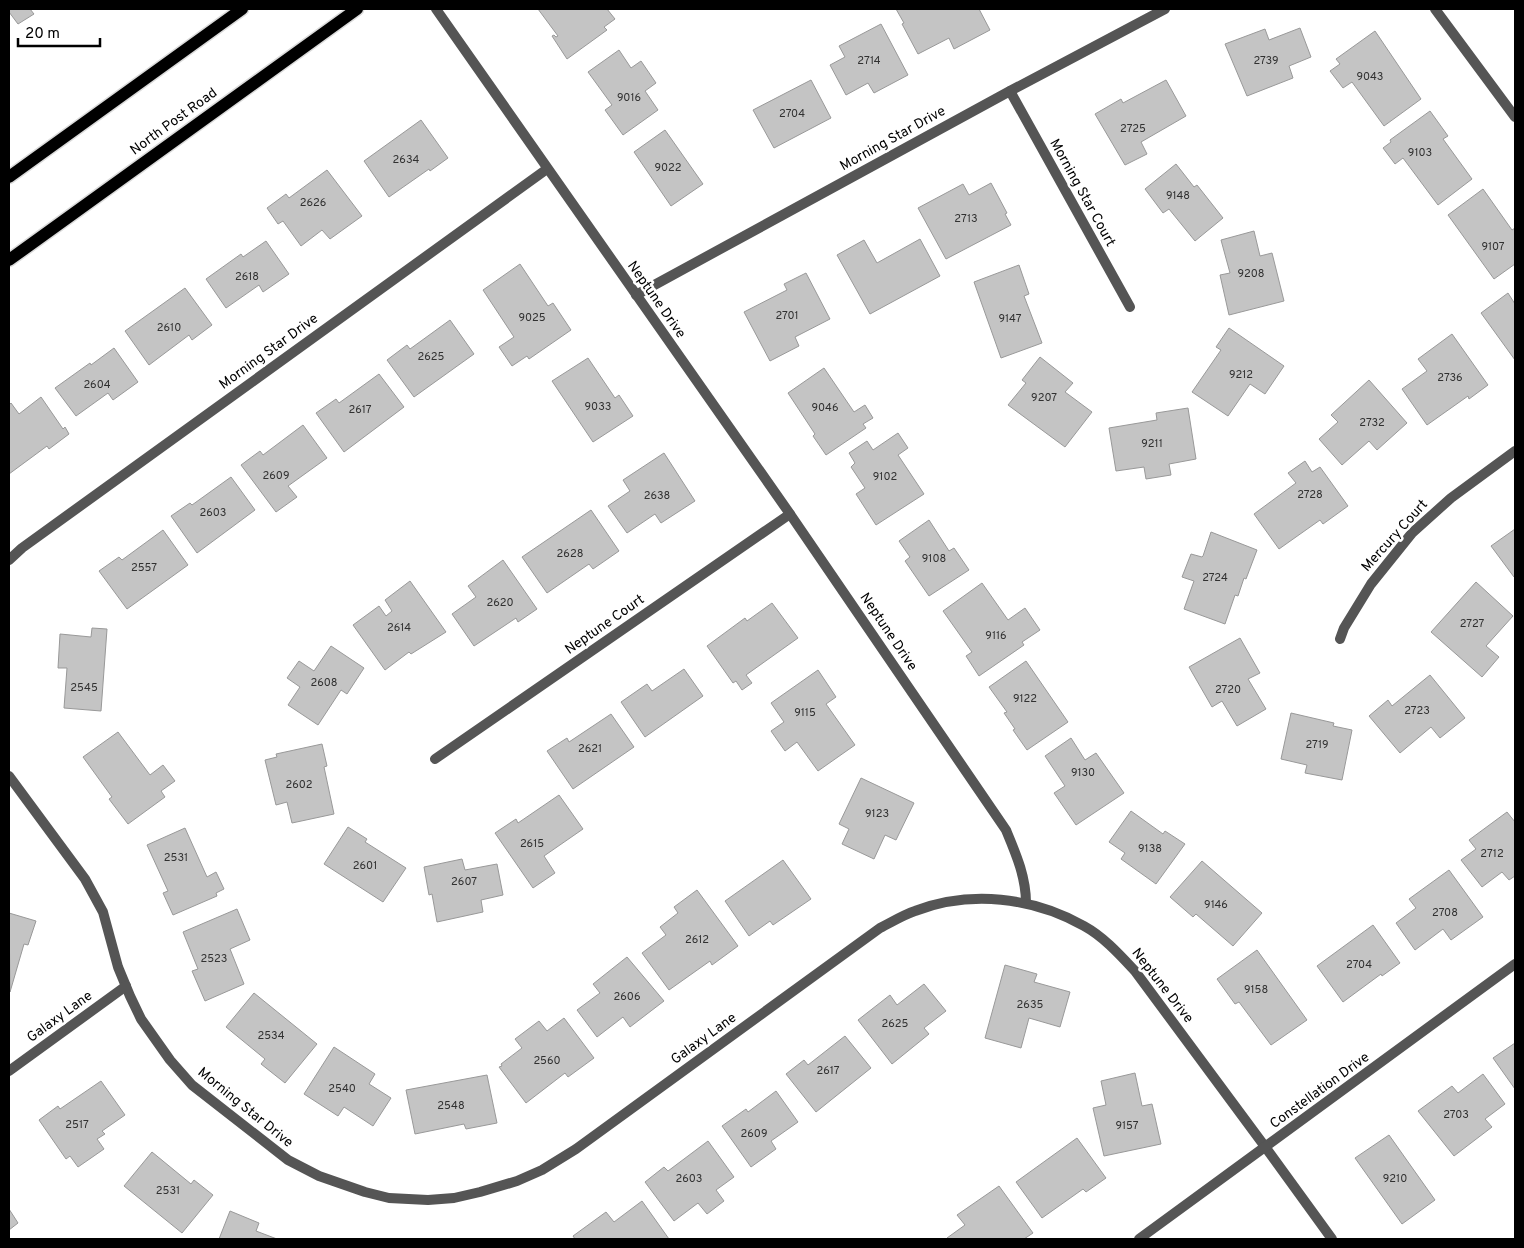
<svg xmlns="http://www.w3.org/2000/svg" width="1524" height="1248" viewBox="0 0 1524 1248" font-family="Overpass,sans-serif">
  <rect width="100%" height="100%" fill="#fff"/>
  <g fill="#c4c4c4" stroke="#999">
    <polygon points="9,9 30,9 34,14 18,24 9,12"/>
    <polygon points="538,9 607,9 615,19 604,27 607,30 567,59 552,36 554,35 556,37 558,36"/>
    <polygon points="896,9 979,9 990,30 954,49 949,38 918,54 902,24 904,23"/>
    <polygon points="881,24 908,75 874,93 868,83 846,95 830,65 845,57 839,46"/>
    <polygon points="1300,28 1311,57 1289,66 1293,78 1247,96 1225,44 1265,29 1269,40"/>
    <polygon points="1375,31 1421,99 1384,126 1352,82 1343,88 1330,71 1340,64 1336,59"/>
    <polygon points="619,50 631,68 641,61 656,83 645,91 658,110 623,135 605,110 612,105 588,72"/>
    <polygon points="811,80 831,118 774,148 753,110"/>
    <polygon points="1166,80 1186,116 1141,142 1147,154 1125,165 1095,114 1121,99 1123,103"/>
    <polygon points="1430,111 1448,136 1443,139 1472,179 1438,205 1403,158 1395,164 1383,148 1391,142 1390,140"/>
    <polygon points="421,120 448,158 430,171 429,169 389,197 364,161"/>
    <polygon points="665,130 703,184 671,206 634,152"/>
    <polygon points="1176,164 1194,187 1197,185 1223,218 1195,241 1169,209 1163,213 1145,189"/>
    <polygon points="327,170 362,216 330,239 322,230 301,246 283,221 278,224 267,208 286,194 289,198"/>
    <polygon points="991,183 1007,213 1005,214 1011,225 946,259 918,208 963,184 969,195"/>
    <polygon points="1483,189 1512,230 1515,228 1515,264 1494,279 1448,215"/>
    <polygon points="1254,231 1260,256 1272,253 1284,301 1229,315 1220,275 1230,273 1221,240"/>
    <polygon points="920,239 940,276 870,314 837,255 864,240 877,263"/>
    <polygon points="266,241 289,274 263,292 259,285 226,308 206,279 241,254 243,257"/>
    <polygon points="520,264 548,306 553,303 571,330 529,359 527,356 512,366 499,347 514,337 483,290"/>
    <polygon points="1019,265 1029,294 1024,296 1042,343 1001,358 974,282"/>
    <polygon points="806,273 830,319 795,337 799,346 770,361 744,312 787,290 784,284"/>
    <polygon points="185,288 212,325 192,340 189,335 149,365 125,331"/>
    <polygon points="1508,293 1515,304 1515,360 1481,313"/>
    <polygon points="450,320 474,354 414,397 387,360 407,345 410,349"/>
    <polygon points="1229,328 1284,366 1265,394 1250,384 1228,416 1192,392 1221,350 1216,347"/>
    <polygon points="1452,334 1488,385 1469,399 1468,396 1427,425 1402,389 1427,371 1418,359"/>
    <polygon points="114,348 138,382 113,400 108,393 76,416 55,388 90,363 91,365"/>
    <polygon points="1040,357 1073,383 1065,392 1092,412 1065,447 1008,405 1026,383 1022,380"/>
    <polygon points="588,358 615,398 619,395 633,416 593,442 552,381"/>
    <polygon points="824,368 854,412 865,405 873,418 863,424 866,428 826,455 813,436 815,434 788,393"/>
    <polygon points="379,374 404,407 344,452 316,413 336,399 339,403"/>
    <polygon points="1369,380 1407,423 1377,450 1369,441 1342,465 1319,439 1338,422 1331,415"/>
    <polygon points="41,397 63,429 65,427 69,434 49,449 47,446 9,474 9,405 11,403 19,414"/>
    <polygon points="1188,408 1196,459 1169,464 1171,475 1146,479 1144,467 1116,471 1109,428 1157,420 1156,413"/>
    <polygon points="303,425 327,458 288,486 297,497 276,512 241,465 260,451 263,455"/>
    <polygon points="898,433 908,448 898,455 924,494 876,525 856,494 865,488 851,467 855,463 849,453 867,441 873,450"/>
    <polygon points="664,453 695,501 661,523 655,514 627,533 608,506 630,491 623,480"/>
    <polygon points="1305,461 1312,472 1320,467 1348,506 1323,524 1320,520 1279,549 1254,514 1296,483 1288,473"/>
    <polygon points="231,477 255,510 197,553 171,516 190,503 192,505"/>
    <polygon points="591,510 619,551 593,569 589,564 547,593 522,557"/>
    <polygon points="929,520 949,551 954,548 969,570 929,596 905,561 910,557 899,541"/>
    <polygon points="1515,529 1515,577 1514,577 1491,546"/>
    <polygon points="163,530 188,565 127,609 99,571 119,557 122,560"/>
    <polygon points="1211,532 1257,550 1246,579 1244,578 1238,596 1235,595 1225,624 1184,609 1194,581 1182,577 1191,554 1202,557 1203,556"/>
    <polygon points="503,560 537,609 518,622 516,618 474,646 452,614 476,597 468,586"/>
    <polygon points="410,581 446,632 411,654 409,652 385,670 353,625 379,606 386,616 392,611 385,600"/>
    <polygon points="1476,582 1513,616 1486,646 1499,657 1482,677 1431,632"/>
    <polygon points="982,583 1008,620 1025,608 1040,630 1022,642 1024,645 979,676 966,656 972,652 943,611"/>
    <polygon points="772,603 798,638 746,675 752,683 742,690 736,681 733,683 707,646 745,618 747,621"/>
    <polygon points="92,628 107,629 101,711 64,708 67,668 58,668 60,634 91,637"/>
    <polygon points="1240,638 1260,673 1248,679 1266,709 1237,726 1222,701 1212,707 1189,667"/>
    <polygon points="331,646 364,668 347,694 341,690 318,725 288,705 300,687 287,678 299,661 314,671"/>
    <polygon points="1026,661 1068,722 1027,750 1013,730 1015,729 1004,713 1007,712 989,687"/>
    <polygon points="684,669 703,696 645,737 621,702 647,684 652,691"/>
    <polygon points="818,670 836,697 826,704 855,745 818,771 797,742 785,751 771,731 784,722 771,703"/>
    <polygon points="1430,675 1465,718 1440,738 1431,727 1400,753 1369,716 1388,700 1392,706"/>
    <polygon points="1291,713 1334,723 1333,726 1352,730 1342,780 1305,773 1307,765 1281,759"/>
    <polygon points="611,714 634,747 573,789 547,751 567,738 569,742"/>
    <polygon points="118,732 150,775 163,765 175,781 161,791 165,797 128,824 109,799 112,797 83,757"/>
    <polygon points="1071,738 1085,760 1096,753 1124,793 1076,825 1054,793 1065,786 1045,756"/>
    <polygon points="322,744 327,766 324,767 334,814 292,823 287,802 276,805 265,760 277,757 276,754"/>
    <polygon points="861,778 914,803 896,840 885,835 874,859 842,844 849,829 839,824"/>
    <polygon points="559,795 583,829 544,856 555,873 533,888 495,833 516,819 518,823"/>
    <polygon points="1131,811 1163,834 1165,831 1185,844 1156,884 1121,859 1125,853 1109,842"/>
    <polygon points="1507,812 1515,822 1515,876 1509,880 1502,872 1482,887 1461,860 1476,849 1469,840"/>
    <polygon points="348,827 367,839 365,842 406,868 383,902 324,864"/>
    <polygon points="185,828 207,877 216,872 224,889 216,893 217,896 173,915 163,893 168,891 147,845"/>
    <polygon points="462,859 465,870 497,864 503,895 481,900 483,912 437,922 432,894 429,895 424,867"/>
    <polygon points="783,860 811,899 773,925 770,921 749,936 725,901"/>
    <polygon points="1202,861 1262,913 1233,946 1196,914 1193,917 1170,897"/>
    <polygon points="1449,870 1483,917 1451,940 1443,929 1415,950 1396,923 1416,908 1409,899"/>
    <polygon points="697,890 738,946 712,965 710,961 669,990 642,953 666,935 660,927 678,913 674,907"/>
    <polygon points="237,909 250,940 230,949 244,984 205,1001 192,971 198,969 183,932"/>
    <polygon points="9,913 36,921 28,945 24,944 10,992"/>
    <polygon points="1373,925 1400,963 1382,976 1381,974 1343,1002 1317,966"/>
    <polygon points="1257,950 1307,1020 1271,1045 1239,1002 1235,1004 1217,979"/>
    <polygon points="627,957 664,1001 630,1027 623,1017 597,1037 577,1010 600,993 593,984"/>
    <polygon points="1005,965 1037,974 1034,982 1070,992 1060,1027 1029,1018 1021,1048 985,1038"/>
    <polygon points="924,984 946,1011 924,1028 929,1034 892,1064 858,1020 890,995 897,1005"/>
    <polygon points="254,993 317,1044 285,1083 261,1064 265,1059 226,1027"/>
    <polygon points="564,1018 594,1058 568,1077 565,1073 526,1103 499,1067 502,1066 501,1064 522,1048 515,1039 539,1021 547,1031"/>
    <polygon points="845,1036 871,1068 816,1112 786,1074 804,1060 808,1065"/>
    <polygon points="1515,1043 1515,1089 1493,1058"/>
    <polygon points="334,1047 375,1074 369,1084 391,1098 373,1126 344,1107 338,1116 304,1094"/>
    <polygon points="1135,1073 1142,1106 1152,1104 1161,1144 1104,1156 1093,1108 1106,1105 1101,1081"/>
    <polygon points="1483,1074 1505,1104 1485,1119 1492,1127 1454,1156 1418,1111 1452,1086 1458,1093"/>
    <polygon points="487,1075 497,1123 466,1129 464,1124 415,1134 406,1090"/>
    <polygon points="101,1081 125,1115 102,1131 105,1134 97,1139 104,1149 78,1167 70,1156 66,1159 39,1120 58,1106 60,1109"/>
    <polygon points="776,1091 798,1122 771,1141 776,1149 751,1167 722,1126 746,1109 748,1112"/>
    <polygon points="1389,1135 1435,1200 1402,1224 1355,1158"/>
    <polygon points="1077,1138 1106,1178 1086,1192 1083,1189 1042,1218 1016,1182"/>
    <polygon points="708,1141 734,1177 716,1190 724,1201 707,1214 698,1203 674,1221 645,1182 664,1167 668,1171"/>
    <polygon points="152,1152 191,1184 194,1180 213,1195 182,1233 124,1186"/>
    <polygon points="999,1186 1033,1233 1024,1239 948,1239 947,1238 965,1225 957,1215"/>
    <polygon points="642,1201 669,1239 575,1239 573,1236 606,1212 614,1222"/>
    <polygon points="9,1209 18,1223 9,1230"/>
    <polygon points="230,1211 259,1223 256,1231 277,1239 219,1239"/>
  </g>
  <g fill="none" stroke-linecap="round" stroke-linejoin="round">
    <defs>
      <g id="primary">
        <polyline points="9,177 242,9"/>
        <polyline points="9,260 357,9"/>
      </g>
    </defs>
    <use href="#primary" stroke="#dbdbdb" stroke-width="15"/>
    <g stroke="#555" stroke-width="10">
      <path d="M436 9 790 514 1006 830C1016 854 1026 877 1026 903"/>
      <polyline points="1435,9 1515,117"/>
      <polyline points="1010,91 1130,307"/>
      <polyline points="636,295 1010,91 1165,9"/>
      <polyline points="9,560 22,548 547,169"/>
      <polyline points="1340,639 1344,628 1371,584 1412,533 1451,498 1515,451"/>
      <polyline points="435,759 790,514"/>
      <path d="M9 776 85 879 103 912 118 967 130 996 141 1019 170 1060 192 1085 288 1160 319 1176 365 1192 389 1198 428 1200 454 1198 480 1192 517 1181 542 1170 576 1149 880 928C892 922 903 915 915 911 970 890 1033 897 1084 926 1104 937 1120 955 1135 971L1266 1148 1332 1239"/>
      <polyline points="9,1071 126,986"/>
      <polyline points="1139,1239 1515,964"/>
    </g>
    <use href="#primary" stroke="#000" stroke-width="12"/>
  </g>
  <g text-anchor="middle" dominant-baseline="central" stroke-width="5" stroke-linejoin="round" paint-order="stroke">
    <g font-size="11" fill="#313131">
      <text x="869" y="61">2714</text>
      <text x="1266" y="61">2739</text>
      <text x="1370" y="77">9043</text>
      <text x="629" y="98">9016</text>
      <text x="792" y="114">2704</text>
      <text x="1133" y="129">2725</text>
      <text x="1420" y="153">9103</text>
      <text x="406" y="160">2634</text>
      <text x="668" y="168">9022</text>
      <text x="1178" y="196">9148</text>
      <text x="313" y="203">2626</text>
      <text x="966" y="219">2713</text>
      <text x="1493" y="247">9107</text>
      <text x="1251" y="274">9208</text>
      <text x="247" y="277">2618</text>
      <text x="787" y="316">2701</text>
      <text x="532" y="318">9025</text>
      <text x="1010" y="319">9147</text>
      <text x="169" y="328">2610</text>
      <text x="431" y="357">2625</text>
      <text x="1241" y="375">9212</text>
      <text x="1450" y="378">2736</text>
      <text x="97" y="385">2604</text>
      <text x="1044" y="398">9207</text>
      <text x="598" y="407">9033</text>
      <text x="825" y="408">9046</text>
      <text x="360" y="410">2617</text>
      <text x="1372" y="423">2732</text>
      <text x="1152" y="444">9211</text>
      <text x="276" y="476">2609</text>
      <text x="885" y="477">9102</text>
      <text x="1310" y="495">2728</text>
      <text x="657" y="496">2638</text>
      <text x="213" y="513">2603</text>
      <text x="570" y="554">2628</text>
      <text x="934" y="559">9108</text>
      <text x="144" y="568">2557</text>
      <text x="1215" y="578">2724</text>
      <text x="500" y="603">2620</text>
      <text x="1472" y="624">2727</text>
      <text x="399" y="628">2614</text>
      <text x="996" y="636">9116</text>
      <text x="324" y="683">2608</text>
      <text x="84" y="688">2545</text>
      <text x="1228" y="690">2720</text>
      <text x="1025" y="699">9122</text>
      <text x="1417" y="711">2723</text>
      <text x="805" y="713">9115</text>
      <text x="1317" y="745">2719</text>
      <text x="590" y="749">2621</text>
      <text x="1083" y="773">9130</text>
      <text x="299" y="785">2602</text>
      <text x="877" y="814">9123</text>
      <text x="532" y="844">2615</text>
      <text x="1150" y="849">9138</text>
      <text x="1492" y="854">2712</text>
      <text x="176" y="858">2531</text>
      <text x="365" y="866">2601</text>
      <text x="464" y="882">2607</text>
      <text x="1216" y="905">9146</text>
      <text x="1445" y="913">2708</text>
      <text x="697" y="940">2612</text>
      <text x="214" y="959">2523</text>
      <text x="1359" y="965">2704</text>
      <text x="1256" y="990">9158</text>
      <text x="627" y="997">2606</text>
      <text x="1030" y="1005">2635</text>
      <text x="895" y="1024">2625</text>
      <text x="271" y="1036">2534</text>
      <text x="547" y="1061">2560</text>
      <text x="828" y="1071">2617</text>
      <text x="342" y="1089">2540</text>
      <text x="451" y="1106">2548</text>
      <text x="1456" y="1115">2703</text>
      <text x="77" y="1125">2517</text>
      <text x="1127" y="1126">9157</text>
      <text x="754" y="1134">2609</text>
      <text x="689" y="1179">2603</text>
      <text x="1395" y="1179">9210</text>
      <text x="168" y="1191">2531</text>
    </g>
    <g font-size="14" fill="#000" stroke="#fff">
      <text transform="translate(174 122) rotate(-36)">North Post Road</text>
      <text transform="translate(893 139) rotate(-29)">Morning Star Drive</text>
      <text transform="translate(1082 193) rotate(61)">Morning Star Court</text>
      <text transform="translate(656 300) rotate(55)">Neptune Drive</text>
      <text transform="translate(269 352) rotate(-36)">Morning Star Drive</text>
      <text transform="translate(1395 536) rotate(-48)">Mercury Court</text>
      <text transform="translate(605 625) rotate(-35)">Neptune Court</text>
      <text transform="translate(888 632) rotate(56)">Neptune Drive</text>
      <text transform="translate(1162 986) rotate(52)">Neptune Drive</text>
      <text transform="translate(60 1017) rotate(-36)">Galaxy Lane</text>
      <text transform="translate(704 1039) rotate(-36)">Galaxy Lane</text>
      <text transform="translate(1320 1091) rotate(-36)">Constellation Drive</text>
      <text transform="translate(245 1108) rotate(39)">Morning Star Drive</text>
    </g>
  </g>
  <rect width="1524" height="1248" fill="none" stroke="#000000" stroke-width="20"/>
  <path d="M18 38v8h82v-8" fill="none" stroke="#000000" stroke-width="2.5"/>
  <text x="25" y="38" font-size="15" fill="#000000" stroke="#ffffff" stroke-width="4" paint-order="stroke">20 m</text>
</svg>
